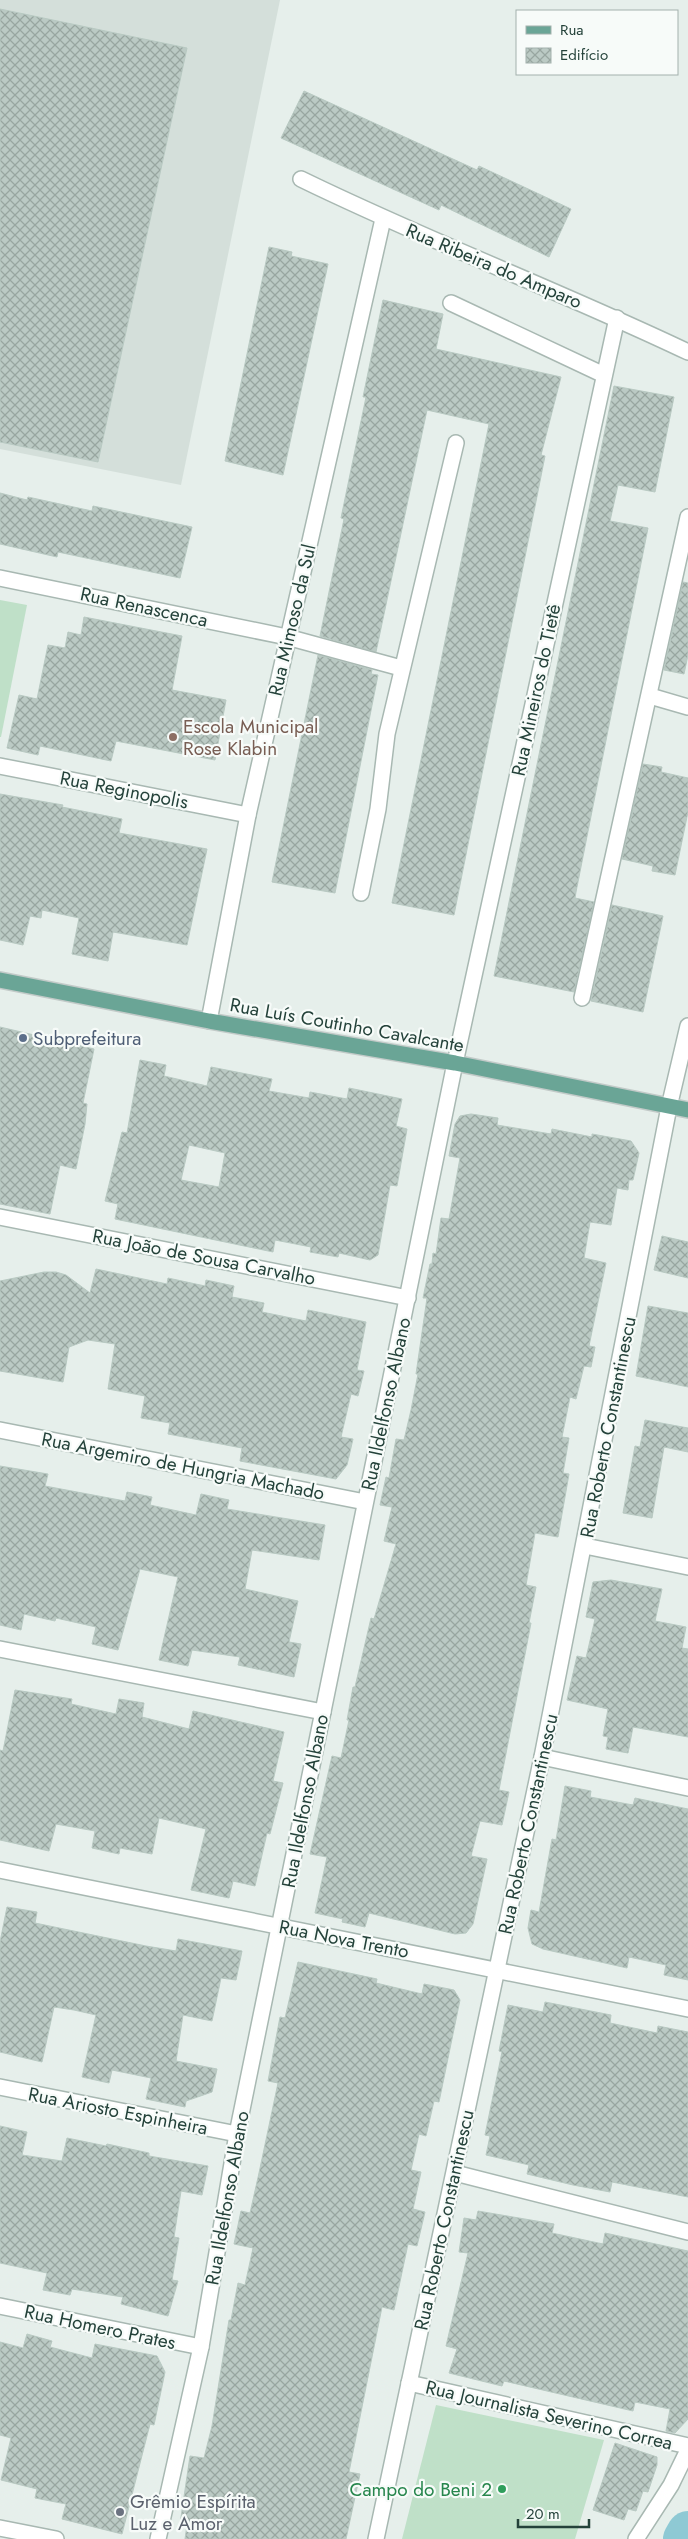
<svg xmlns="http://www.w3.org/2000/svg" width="688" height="2539" viewBox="0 0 688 2539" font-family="Jost,sans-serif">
  <defs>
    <pattern id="building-cross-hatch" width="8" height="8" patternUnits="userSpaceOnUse" patternTransform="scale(1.25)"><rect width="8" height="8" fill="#bbcac4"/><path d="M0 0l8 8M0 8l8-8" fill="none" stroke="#98a6a0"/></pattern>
  </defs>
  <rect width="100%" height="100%" fill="#e6efeb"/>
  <polygon fill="#d4dfda" points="0,0 280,0 181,485 0,449"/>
  <g fill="#bfe0c8">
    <polygon points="0,600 27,605 1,737 0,737"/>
    <polygon points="436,2405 604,2440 575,2539 402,2539"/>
  </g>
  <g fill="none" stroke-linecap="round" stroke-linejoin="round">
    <polyline stroke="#8ec9d4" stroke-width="42" points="684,2539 688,2532"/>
  </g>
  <g fill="url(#building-cross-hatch)" stroke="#b8c9c2" fill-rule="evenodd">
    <polygon points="0,9 187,48 98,462 0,442"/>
    <polygon points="304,91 477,170 479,166 571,209 549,257 441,205 439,210 281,138"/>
    <polygon points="269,247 292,252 291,256 328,264 283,475 225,461"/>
    <polygon points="383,300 443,314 436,349 561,377 541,455 545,456 454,915 392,903 489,424 427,410 376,652 320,636 344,519 341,518 366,397 363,397"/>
    <polygon points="614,386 674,397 655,492 618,485 610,521 648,528 576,892 575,898 594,902 574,992 494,976"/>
    <polygon points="0,493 27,500 28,497 92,511 93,506 192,527 180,578 58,552 57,557 0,544"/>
    <polygon points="683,582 688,583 688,655 684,674 664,670"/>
    <polygon points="84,617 182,636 172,690 226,700 215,760 116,741 111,761 40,746 38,755 7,748 19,695 37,699 48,645 65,648 68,632 81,635"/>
    <polygon points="318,655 372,670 371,674 378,675 335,893 272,882"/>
    <polygon points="643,764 662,767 661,772 688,778 688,812 675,875 652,871 653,866 622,859"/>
    <polygon points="0,794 63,805 62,807 122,819 119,833 207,849 187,945 113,932 108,961 72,954 79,918 42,910 41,918 30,916 23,945 0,940"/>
    <polygon points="612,905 663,916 643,1012 591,1001"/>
    <polygon points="0,1027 94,1049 83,1103 87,1104 85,1124 76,1169 60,1165 50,1214 0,1204"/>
    <path d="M140 1060 166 1065 164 1076 207 1086 211 1067 272 1079 269 1091 309 1098 310 1092 347 1099 349 1088 402 1099 396 1126 407 1129 397 1186 390 1185 378 1255 370 1260 339 1253 338 1257 310 1252 311 1247 275 1240 273 1252 115 1219 118 1204 105 1201 122 1132 127 1133ZM189 1145 225 1153 219 1187 181 1180Z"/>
    <polygon points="471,1114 498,1118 497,1125 551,1134 552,1129 592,1137 592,1134 631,1141 639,1153 633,1180 629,1180 628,1190 617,1188 611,1225 590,1222 584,1258 606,1263 589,1346 595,1347 591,1367 584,1366 576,1399 570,1397 562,1437 569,1438 563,1473 569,1474 558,1537 535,1533 526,1585 536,1587 529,1623 531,1623 499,1790 509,1792 502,1825 480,1821 471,1856 487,1859 473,1924 466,1933 455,1934 369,1913 365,1927 342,1922 343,1919 315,1913 327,1857 310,1854 332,1756 341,1758 349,1720 347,1720 353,1687 355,1687 371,1618 374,1619 396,1544 384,1541 392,1507 380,1505 386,1477 389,1478 396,1439 404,1440 411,1410 418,1374 416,1374 427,1298 423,1298 430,1264 432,1264 433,1253 436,1254 441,1218 449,1219 460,1158 449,1156 455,1124 460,1116"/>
    <polygon points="662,1236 688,1242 688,1278 654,1270"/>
    <polygon points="96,1269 167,1284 168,1278 205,1286 206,1280 234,1286 232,1297 264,1303 262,1312 306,1321 308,1310 366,1322 357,1370 364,1371 358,1396 351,1394 341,1437 353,1439 347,1465 336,1479 240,1461 242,1448 168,1434 170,1423 141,1418 145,1396 108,1389 115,1344 88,1340 69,1347 63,1382 0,1371 0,1281 44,1272 56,1272 66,1275 90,1293"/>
    <polygon points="648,1306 688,1313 688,1387 636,1376"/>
    <polygon points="645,1420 688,1428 688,1452 664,1447 652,1518 623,1513 635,1446 640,1447"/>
    <polygon points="0,1466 48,1474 45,1486 125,1501 127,1492 152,1497 150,1505 196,1515 201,1494 229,1500 227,1509 325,1525 319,1560 252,1550 245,1589 298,1601 289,1642 301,1644 294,1677 238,1665 240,1657 192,1650 188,1666 159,1660 178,1577 140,1569 118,1650 92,1644 96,1627 56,1618 55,1621 24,1614 21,1630 0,1625"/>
    <polygon points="611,1580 662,1589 655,1621 686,1627 682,1648 688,1649 688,1737 633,1727 628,1753 606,1749 608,1737 603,1736 608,1709 567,1700 577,1656 586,1658 595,1619 586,1617 593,1582"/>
    <polygon points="15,1690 72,1699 71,1704 116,1714 119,1699 144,1703 142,1717 189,1729 193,1711 284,1732 273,1781 283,1783 270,1834 267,1833 255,1886 233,1881 229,1898 191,1890 206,1829 159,1818 152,1854 120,1848 119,1854 92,1848 95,1831 56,1824 49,1851 0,1840 0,1750 3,1751"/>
    <polygon points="565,1786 591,1791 590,1797 633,1805 635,1798 688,1809 688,1980 664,1975 666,1965 629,1957 627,1968 543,1949 532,1944 528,1928 531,1910 539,1912 552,1839 556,1840"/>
    <polygon points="7,1907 37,1912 35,1923 146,1946 176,1951 178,1939 242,1951 236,1980 221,1978 212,2021 183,2015 176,2061 217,2069 212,2092 186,2101 185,2107 146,2099 151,2078 112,2070 109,2083 82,2077 96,2015 74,2010 54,2007 42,2062 0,2052 0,1942"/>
    <polygon points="298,1962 377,1979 376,1983 422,1994 424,1984 454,1990 460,2000 439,2102 434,2101 426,2136 419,2134 411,2170 421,2172 413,2209 425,2212 417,2246 408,2244 394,2310 382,2307 349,2472 360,2474 346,2539 185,2539 187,2525 180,2524 190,2456 204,2458 212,2426 229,2320 231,2320 238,2283 245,2285 253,2248 234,2244 241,2211 250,2213 259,2173 278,2083 268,2081 280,2017 285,2018"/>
    <polygon points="545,2002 611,2015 610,2023 657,2033 658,2026 688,2032 688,2197 612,2182 610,2192 573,2185 527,2174 529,2165 486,2155 490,2136 485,2135 502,2052 499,2051 508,2005 543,2012"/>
    <polygon points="0,2126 27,2132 22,2155 62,2161 67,2138 106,2146 107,2144 149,2153 149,2156 208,2166 202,2195 181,2191 174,2237 179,2238 172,2280 178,2281 168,2316 121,2304 123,2297 72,2289 70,2295 43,2290 47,2273 0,2263"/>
    <polygon points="478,2211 554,2224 552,2233 603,2244 605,2233 688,2251 688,2419 675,2433 666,2431 670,2409 635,2402 633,2411 504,2381 502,2386 449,2373 457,2349 446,2346 468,2253 459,2252 464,2218 476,2220"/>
    <polygon points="27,2334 52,2341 50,2347 92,2358 95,2344 157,2356 165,2372 154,2425 150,2424 122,2534 62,2519 66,2504 35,2498 37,2489 1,2480 11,2438 0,2435 0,2342 23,2348"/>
    <polygon points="615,2443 657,2457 657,2465 648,2492 643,2491 636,2511 628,2509 624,2520 593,2510"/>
  </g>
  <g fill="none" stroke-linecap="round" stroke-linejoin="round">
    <defs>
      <g id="minor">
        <path d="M301 179C428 241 560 291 688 352"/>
        <polyline points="451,303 604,375"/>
        <polyline points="0,578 287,637 401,668"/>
        <polyline points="650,696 688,707"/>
        <polyline points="0,766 248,815"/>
        <polyline points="361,893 378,809 387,734 456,443"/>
        <polyline points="582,998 688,517"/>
        <polyline points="209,1021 248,815 383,219"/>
        <polyline points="0,1217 408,1298"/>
        <polyline points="0,1430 365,1502"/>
        <polyline points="585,1546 688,1567"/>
        <polyline points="0,1649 323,1712"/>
        <polyline points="542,1757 688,1788"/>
        <polyline points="0,1870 688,2009"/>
        <polyline points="0,2087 237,2134"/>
        <polyline points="455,2173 688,2232"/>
        <polyline points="0,2306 201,2347"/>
        <polyline points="409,2383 688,2446"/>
        <polyline points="0,2528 56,2539"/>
        <polyline points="158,2539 201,2347 237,2134 455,1063 617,318"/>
        <polyline points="376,2539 542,1757 669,1107 688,1026"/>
        <polyline points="636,2539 671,2485 688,2450"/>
      </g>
      <polyline id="major" points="0,980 209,1021 455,1063 688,1110"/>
    </defs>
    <use href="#minor" stroke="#a8b8b2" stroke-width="18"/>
    <use href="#major" stroke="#c2cac8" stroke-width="18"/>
    <use href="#minor" stroke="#fff" stroke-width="15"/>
    <use href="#major" stroke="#6aa596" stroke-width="15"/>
  </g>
  <circle fill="#8d6e63" stroke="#f7fbf9" stroke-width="2" cx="173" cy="737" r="5"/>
  <circle fill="#5c6f8a" stroke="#f7fbf9" stroke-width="2" cx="23" cy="1038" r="5"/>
  <circle fill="#2e9e5b" stroke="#f7fbf9" stroke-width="2" cx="502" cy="2489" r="5"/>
  <circle fill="#6b7280" stroke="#f7fbf9" stroke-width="2" cx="120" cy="2512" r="5"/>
  <g text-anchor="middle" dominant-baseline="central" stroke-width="4.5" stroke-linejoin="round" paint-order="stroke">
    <g font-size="19" fill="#24423a" stroke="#f7fbf9">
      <text transform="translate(494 266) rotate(23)">Rua Ribeira do Amparo</text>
      <text transform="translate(144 607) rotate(12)">Rua Renascenca</text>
      <text transform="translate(292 620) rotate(-77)">Rua Mimoso da Sul</text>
      <text transform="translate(536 690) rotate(-78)">Rua Mineiros do Tietê</text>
      <text transform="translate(124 790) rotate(11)">Rua Reginopolis</text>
      <text transform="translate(347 1025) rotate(10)">Rua Luís Coutinho Cavalcante</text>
      <text transform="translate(204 1257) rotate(11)">Rua João de Sousa Carvalho</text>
      <text transform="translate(386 1404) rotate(-78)">Rua Ildelfonso Albano</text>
      <text transform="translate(608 1427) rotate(-79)">Rua Roberto Constantinescu</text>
      <text transform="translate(183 1466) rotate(11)">Rua Argemiro de Hungria Machado</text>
      <text transform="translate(305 1801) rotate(-79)">Rua Ildelfonso Albano</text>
      <text transform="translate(528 1824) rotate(-78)">Rua Roberto Constantinescu</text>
      <text transform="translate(344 1939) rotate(11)">Rua Nova Trento</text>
      <text transform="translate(118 2111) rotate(11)">Rua Ariosto Espinheira</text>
      <text transform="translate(227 2198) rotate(-80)">Rua Ildelfonso Albano</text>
      <text transform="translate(444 2220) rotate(-78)">Rua Roberto Constantinescu</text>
      <text transform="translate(100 2327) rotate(12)">Rua Homero Prates</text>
      <text transform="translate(549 2415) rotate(13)">Rua Journalista Severino Correa</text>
    </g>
    <g font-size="19" fill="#785e54" stroke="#f7fbf9" text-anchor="start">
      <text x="183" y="726">Escola Municipal<tspan x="183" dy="22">Rose Klabin</tspan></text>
    </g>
    <g font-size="19" fill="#4e5e75" stroke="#f7fbf9" text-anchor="start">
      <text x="33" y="1038">Subprefeitura</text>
    </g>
    <g font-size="19" fill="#27864d" stroke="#f7fbf9" text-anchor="end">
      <text x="492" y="2489">Campo do Beni 2</text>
    </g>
    <g font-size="19" fill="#5b616d" stroke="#f7fbf9" text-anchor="start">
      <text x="130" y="2501">Grêmio Espírita<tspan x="130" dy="22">Luz e Amor</tspan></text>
    </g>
  </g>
  <rect x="516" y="10" width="162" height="65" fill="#f7fbf9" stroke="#a3b1ad"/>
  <rect x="526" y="26" width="25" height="8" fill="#6aa596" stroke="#a3b1ad"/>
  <text x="560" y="35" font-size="15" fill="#24423a">Rua</text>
  <rect x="526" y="48" width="25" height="15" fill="url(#building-cross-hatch)" stroke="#a3b1ad"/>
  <text x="560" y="60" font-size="15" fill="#24423a">Edifício</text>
  <path d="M518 2519v8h71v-8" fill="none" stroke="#24423a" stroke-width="2.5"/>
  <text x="526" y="2519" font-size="15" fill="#24423a" stroke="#f7fbf9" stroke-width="4" paint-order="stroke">20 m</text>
</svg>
